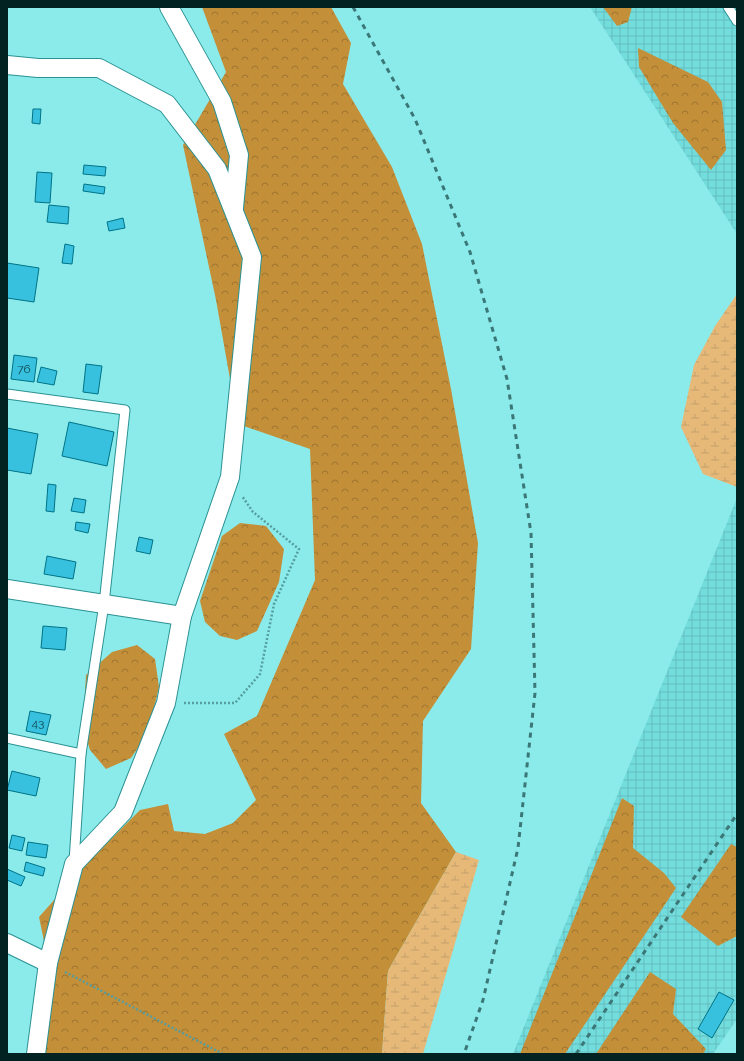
<svg xmlns="http://www.w3.org/2000/svg" width="744" height="1061" viewBox="0 0 744 1061" font-family="Raleway,sans-serif">
  <defs>
    <pattern id="industrial-grid" width="8" height="8" patternUnits="userSpaceOnUse"><rect width="8" height="8" fill="#73dddd"/><path d="M0 4h8M4 0v8" fill="none" stroke="#62bdbd"/></pattern>
    <pattern id="forest-crowns" width="20" height="18" patternUnits="userSpaceOnUse"><rect width="20" height="18" fill="#c48f39"/><path d="M2 6a3 3 0 1 1 6 0M12 15a3 3 0 1 1 6 0" fill="none" stroke="#9d7430"/></pattern>
    <pattern id="wetland-marsh" width="20" height="14" patternUnits="userSpaceOnUse"><rect width="20" height="14" fill="#e6b979"/><path d="M1 5h8M5 5V1M11 12h8M15 12V8" fill="none" stroke="#c49f68"/></pattern>
  </defs>
  <rect width="100%" height="100%" fill="#8bebeb"/>
  <g fill="url(#industrial-grid)">
    <polygon points="590,7 737,7 737,234"/>
    <polygon points="737,498 737,1019 713,1054 513,1054"/>
  </g>
  <g fill="url(#forest-crowns)">
    <polygon points="202,7 331,7 351,43 343,84 392,167 422,244 451,389 478,543 471,649 423,721 421,803 456,852 388,971 382,1054 43,1054 53,985 39,917 86,864 140,810 168,804 174,831 205,834 233,823 256,800 224,734 257,716 315,580 310,449 238,424 216,300 183,145 226,72"/>
    <polygon points="603,7 632,7 628,22 617,26"/>
    <polygon points="638,48 708,82 722,102 726,150 711,170 673,123 639,67"/>
    <polygon points="240,523 266,526 284,549 279,582 257,631 237,640 220,636 205,622 200,601 222,536"/>
    <polygon points="137,645 155,659 159,687 148,733 131,758 106,769 90,750 83,728 86,675 112,652"/>
    <polygon points="622,798 634,806 633,848 664,873 676,888 565,1054 520,1054"/>
    <polygon points="731,844 737,847 737,936 718,946 681,917"/>
    <polygon points="650,972 676,989 673,1014 706,1049 703,1054 596,1054"/>
  </g>
  <g fill="url(#wetland-marsh)">
    <polygon points="737,294 737,487 703,474 681,427 694,365 715,326"/>
    <polygon points="456,852 479,860 423,1054 382,1054 388,971"/>
  </g>
  <g fill="#38c1de" stroke="#007387">
    <polygon points="33,109 41,109 40,124 32,123"/>
    <polygon points="84,165 106,167 105,176 83,174"/>
    <polygon points="37,172 52,173 50,203 35,202"/>
    <polygon points="84,184 105,187 104,194 83,191"/>
    <polygon points="49,205 69,207 68,224 47,222"/>
    <polygon points="123,218 125,228 109,231 107,222"/>
    <polygon points="65,244 74,246 72,264 62,263"/>
    <polygon points="7,263 39,268 34,302 7,298"/>
    <polygon points="14,355 37,358 34,382 11,379"/>
    <polygon points="86,364 102,366 98,394 83,392"/>
    <polygon points="41,367 57,371 54,385 37,382"/>
    <polygon points="69,422 114,432 107,466 62,456"/>
    <polygon points="7,428 38,434 31,474 7,470"/>
    <polygon points="48,484 56,485 54,512 46,511"/>
    <polygon points="74,498 86,500 84,513 71,511"/>
    <polygon points="76,522 90,524 88,533 75,530"/>
    <polygon points="139,537 153,540 150,554 136,551"/>
    <polygon points="47,556 76,562 73,579 44,574"/>
    <polygon points="43,626 67,628 65,650 41,648"/>
    <polygon points="30,711 51,715 46,735 26,731"/>
    <polygon points="12,771 40,778 36,796 7,790"/>
    <polygon points="12,835 25,838 22,851 9,848"/>
    <polygon points="28,842 48,845 46,858 26,855"/>
    <polygon points="26,862 45,868 43,876 24,871"/>
    <polygon points="7,869 25,877 21,886 7,880"/>
    <polygon points="719,992 734,1000 712,1038 698,1029"/>
  </g>
  <g fill="none" stroke-linecap="round" stroke-linejoin="round">
    <defs>
      <g id="lane">
        <polyline points="728,7 737,21"/>
        <polyline points="7,394 125,410 104,604 81,754"/>
        <polyline points="7,738 81,754 74,862"/>
      </g>
      <g id="street">
        <polyline points="169,7 222,102 239,155 234,208"/>
        <polyline points="7,65 38,68 99,68 167,104 217,169 252,257 230,477 182,616 166,703 123,812 74,864 48,963 36,1054"/>
        <polyline points="7,589 182,616"/>
        <polyline points="7,943 48,963"/>
      </g>
    </defs>
    <use href="#lane" stroke="#2b9192" stroke-width="11"/>
    <use href="#street" stroke="#2b9192" stroke-width="20"/>
    <g stroke="#569d9d" stroke-width="2.5" stroke-dasharray="2 2" stroke-linecap="butt">
      <polyline points="184,703 235,703 260,674 274,604 299,549 253,512 242,496"/>
      <polyline points="65,972 223,1054"/>
    </g>
    <use href="#lane" stroke="#fff" stroke-width="9"/>
    <use href="#street" stroke="#fff" stroke-width="18"/>
    <g stroke="#3c7777" stroke-width="3" stroke-dasharray="5 5" stroke-linecap="butt">
      <polyline points="353,7 415,119 470,252 507,379 531,533 535,693 518,848 483,1000 464,1054"/>
      <polyline points="576,1054 737,814"/>
    </g>
  </g>
  <g text-anchor="middle" dominant-baseline="central" stroke-width="4" stroke-linejoin="round" paint-order="stroke">
    <g font-size="12" fill="#104950">
      <text x="24" y="369">76</text>
      <text x="38" y="723">43</text>
    </g>
  </g>
  <rect width="744" height="1061" fill="none" stroke="#022121" stroke-width="16"/>
</svg>
